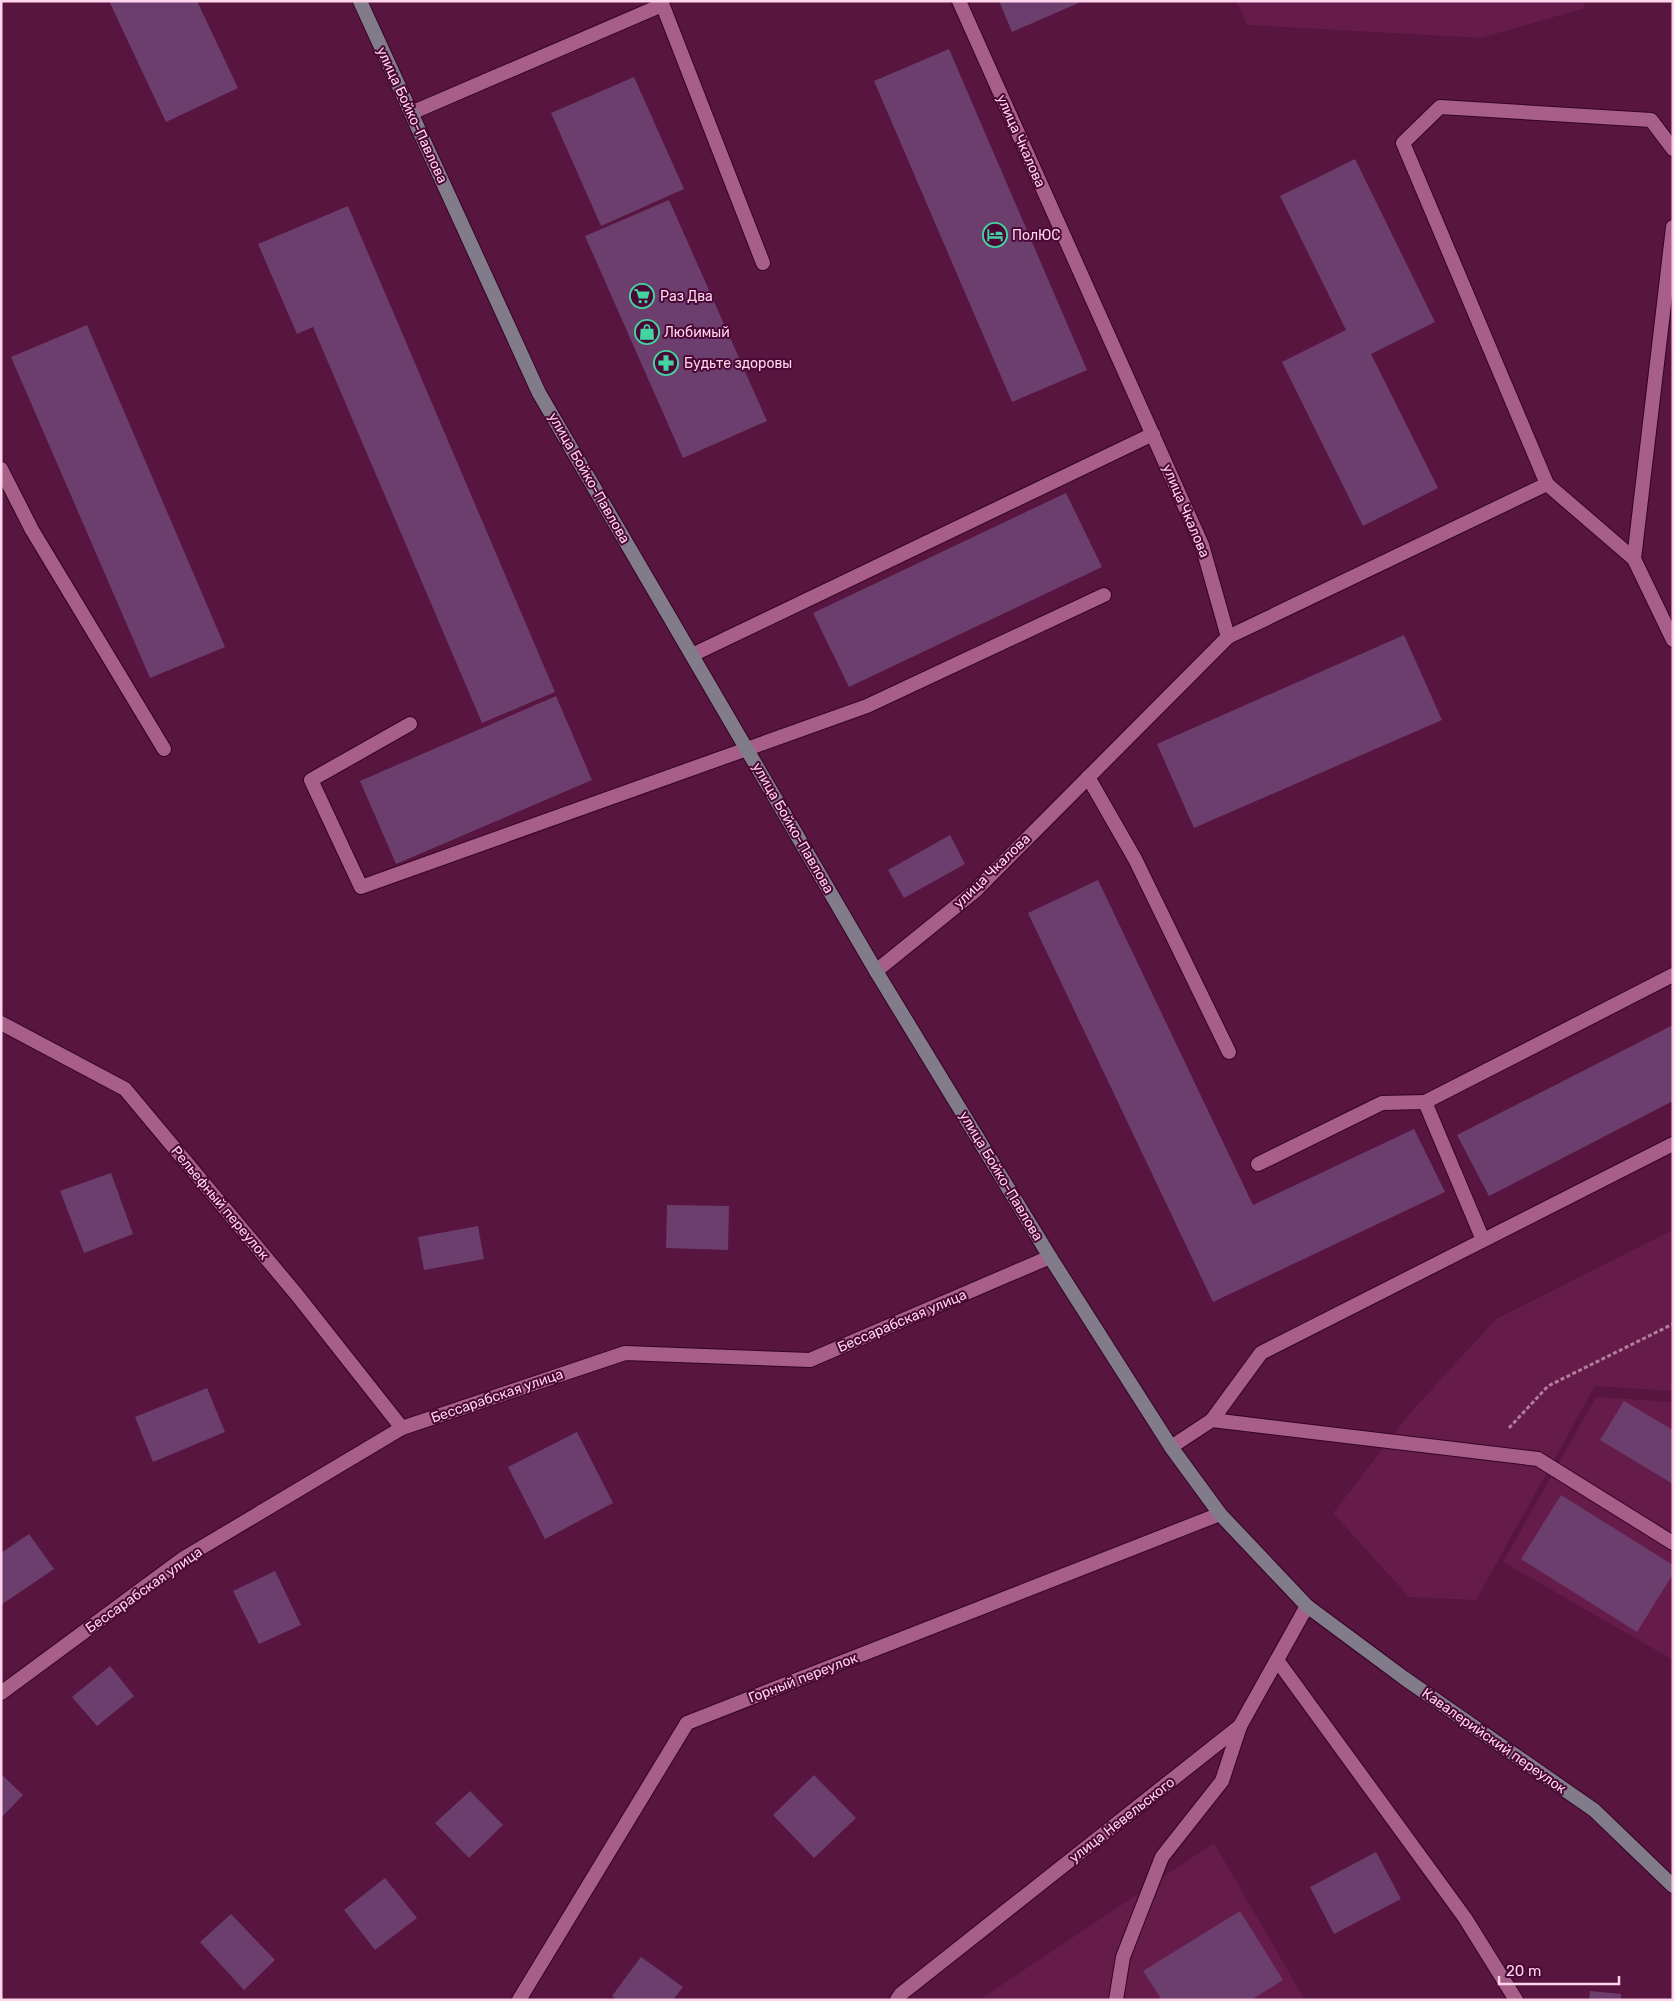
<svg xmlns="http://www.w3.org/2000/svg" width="1674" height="2001" viewBox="0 0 1674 2001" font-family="Rubik,sans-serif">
  <rect width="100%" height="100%" fill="#571540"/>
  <g fill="#651c4b">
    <polygon points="1236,1 1582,1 1585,8 1481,38 1247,25"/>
    <polygon points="1673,1230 1673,1391 1595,1386 1476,1600 1409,1597 1333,1513 1411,1412 1496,1319"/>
    <polygon points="1596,1397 1673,1402 1673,1660 1503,1562"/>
    <polygon points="1214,1843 1305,2000 979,2000"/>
  </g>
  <g fill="#6b3e6e">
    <polygon points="109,1 197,1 238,88 166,122"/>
    <polygon points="999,1 1083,1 1012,32"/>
    <polygon points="949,49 1087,370 1012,402 874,81"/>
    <polygon points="634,77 684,189 601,226 551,113"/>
    <polygon points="1355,159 1435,322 1371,354 1438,488 1363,526 1282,362 1346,330 1280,196"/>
    <polygon points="669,200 767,421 683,458 585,236"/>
    <polygon points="348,206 555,692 482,723 313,327 297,334 258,244"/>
    <polygon points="87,325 225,647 150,678 11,357"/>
    <polygon points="1066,493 1102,567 849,687 813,613"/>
    <polygon points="1404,635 1442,720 1194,828 1157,744"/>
    <polygon points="556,696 592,780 396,864 360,781"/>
    <polygon points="950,835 965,864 904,898 888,870"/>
    <polygon points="1098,880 1253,1205 1414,1129 1445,1192 1213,1302 1028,913"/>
    <polygon points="1673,1025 1673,1101 1489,1196 1457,1135"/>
    <polygon points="111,1173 133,1234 84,1253 60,1191"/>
    <polygon points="667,1205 729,1206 728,1250 666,1248"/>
    <polygon points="478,1226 484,1259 424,1270 418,1237"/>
    <polygon points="207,1388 225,1432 153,1462 135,1417"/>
    <polygon points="1624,1401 1673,1430 1673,1484 1600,1440"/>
    <polygon points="577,1432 613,1503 545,1539 508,1467"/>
    <polygon points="1561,1495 1673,1565 1673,1574 1637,1632 1521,1559"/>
    <polygon points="29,1534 54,1569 1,1605 1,1553"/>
    <polygon points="275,1571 301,1625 259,1644 233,1591"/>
    <polygon points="110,1666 134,1696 97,1726 72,1697"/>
    <polygon points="1,1774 23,1795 1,1818"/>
    <polygon points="814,1775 856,1818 814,1858 773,1815"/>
    <polygon points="470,1791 503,1825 469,1858 435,1823"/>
    <polygon points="1376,1852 1401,1899 1334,1934 1310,1887"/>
    <polygon points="385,1878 417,1918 375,1950 344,1910"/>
    <polygon points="1240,1911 1283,1980 1251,2000 1162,2000 1143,1971"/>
    <polygon points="231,1914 275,1960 244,1990 200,1942"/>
    <polygon points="641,1957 683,1987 673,2000 617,2000 612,1996"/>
    <polygon points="1590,1991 1621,1994 1621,2000 1589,2000"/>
  </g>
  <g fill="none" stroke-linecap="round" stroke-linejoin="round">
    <defs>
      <g id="service">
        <polyline points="661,1 763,263"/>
        <polyline points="411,113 662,5"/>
        <polyline points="1673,227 1634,559 1673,640"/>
        <polyline points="1,469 32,530 164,749"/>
        <polyline points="1547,484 1634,559"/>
        <polyline points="1228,637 1547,484 1403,143 1440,107 1651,120 1673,149"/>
        <polyline points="692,655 1153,434"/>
        <polyline points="410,724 311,780 361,887 867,706 1104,595"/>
        <polyline points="1088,777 1135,859 1229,1052"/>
        <polyline points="1258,1164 1382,1103 1425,1102"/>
        <polyline points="1483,1240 1425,1102 1673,975"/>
        <polyline points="1212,1420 1261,1353 1673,1144"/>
        <polyline points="1171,1447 1212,1420 1538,1459 1673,1543"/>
        <polyline points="1277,1660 1465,1918 1516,2000"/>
        <polyline points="1116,2000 1123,1957 1162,1857 1222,1781 1240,1726"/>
      </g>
      <g id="minor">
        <polyline points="876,971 975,891 1228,637 1202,545 959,1"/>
        <polyline points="1,1023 125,1089 297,1295 402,1428"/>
        <polyline points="1,1693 184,1558 402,1428 625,1353 810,1360 1050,1257"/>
        <polyline points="519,2000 687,1723 1220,1514"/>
        <polyline points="897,2000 901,1994 1240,1726 1307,1606"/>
      </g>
      <polyline id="secondary" points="360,1 539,393 876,971 1050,1257 1171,1447 1220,1514 1307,1606 1404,1678 1594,1810 1673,1886"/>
    </defs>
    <use href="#service" stroke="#350425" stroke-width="16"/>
    <use href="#minor" stroke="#350425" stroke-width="16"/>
    <use href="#secondary" stroke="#350425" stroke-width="16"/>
    <polyline stroke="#b37e9d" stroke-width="3" stroke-dasharray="4 2.5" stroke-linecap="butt" points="1509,1428 1548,1386 1673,1324"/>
    <use href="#service" stroke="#a75e89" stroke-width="14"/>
    <use href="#minor" stroke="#a75e89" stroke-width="14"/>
    <use href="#secondary" stroke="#817b8a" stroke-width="14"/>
  </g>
  <defs>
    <symbol id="hotel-ring" viewBox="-11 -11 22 22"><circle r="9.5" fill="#4b0836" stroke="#43d4a0" stroke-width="1.5"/><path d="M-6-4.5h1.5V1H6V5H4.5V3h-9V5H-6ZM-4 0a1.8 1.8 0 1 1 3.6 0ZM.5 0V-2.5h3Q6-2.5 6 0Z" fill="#43d4a0"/></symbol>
    <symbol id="supermarket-ring" viewBox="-11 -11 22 22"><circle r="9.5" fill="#4b0836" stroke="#43d4a0" stroke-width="1.5"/><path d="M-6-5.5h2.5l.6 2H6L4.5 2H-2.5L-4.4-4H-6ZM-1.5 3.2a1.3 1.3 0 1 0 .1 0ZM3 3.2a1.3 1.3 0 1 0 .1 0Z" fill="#43d4a0"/></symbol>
    <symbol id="shop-ring" viewBox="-11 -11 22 22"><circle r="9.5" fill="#4b0836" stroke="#43d4a0" stroke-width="1.5"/><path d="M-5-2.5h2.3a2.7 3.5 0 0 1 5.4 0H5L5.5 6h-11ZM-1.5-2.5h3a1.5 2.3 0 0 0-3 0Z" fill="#43d4a0"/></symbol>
    <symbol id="pharmacy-ring" viewBox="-11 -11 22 22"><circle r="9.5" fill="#4b0836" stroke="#43d4a0" stroke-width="1.5"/><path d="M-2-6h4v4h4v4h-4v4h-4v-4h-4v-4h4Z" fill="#43d4a0"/></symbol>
  </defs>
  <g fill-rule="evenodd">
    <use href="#hotel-ring" x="981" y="221" width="28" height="28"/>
    <use href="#supermarket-ring" x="628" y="282" width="28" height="28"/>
    <use href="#shop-ring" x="633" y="318" width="28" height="28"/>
    <use href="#pharmacy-ring" x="652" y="349" width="28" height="28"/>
  </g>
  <g text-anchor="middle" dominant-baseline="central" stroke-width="4" stroke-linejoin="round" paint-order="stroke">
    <g font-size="14" fill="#ffd5eb" stroke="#4b0836">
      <text transform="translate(412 115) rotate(65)">улица Бойко-Павлова</text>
      <text transform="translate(1021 141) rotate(66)">улица Чкалова</text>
      <text transform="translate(589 478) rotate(60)">улица Бойко-Павлова</text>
      <text transform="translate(1186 511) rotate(67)">улица Чкалова</text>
      <text transform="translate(793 828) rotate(60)">улица Бойко-Павлова</text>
      <text transform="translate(992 871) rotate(-44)">улица Чкалова</text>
      <text transform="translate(1001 1176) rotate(59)">улица Бойко-Павлова</text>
      <text transform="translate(220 1203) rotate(50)">Рельефный переулок</text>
      <text transform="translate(902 1321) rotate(-23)">Бессарабская улица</text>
      <text transform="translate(497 1396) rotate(-19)">Бессарабская улица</text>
      <text transform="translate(144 1590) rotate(-35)">Бессарабская улица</text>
      <text transform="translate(803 1678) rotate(-21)">Горный переулок</text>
      <text transform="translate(1494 1741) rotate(35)">Кавалерийский переулок</text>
      <text transform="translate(1122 1820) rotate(-38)">улица Невельского</text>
    </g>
    <g font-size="14" fill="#ffd5eb" stroke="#4b0836" text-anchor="start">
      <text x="1012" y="235">ПолЮС</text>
      <text x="660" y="296">Раз Два</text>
      <text x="664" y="332">Любимый</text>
      <text x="684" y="363">Будьте здоровы</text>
    </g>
  </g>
  <rect width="1674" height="2001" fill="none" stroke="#ffd5eb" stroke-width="5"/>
  <path d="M1499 1976v8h120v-8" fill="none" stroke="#ffd5eb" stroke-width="2.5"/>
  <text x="1506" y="1976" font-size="15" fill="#ffd5eb" stroke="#4b0836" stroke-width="4" paint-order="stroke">20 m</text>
</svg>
